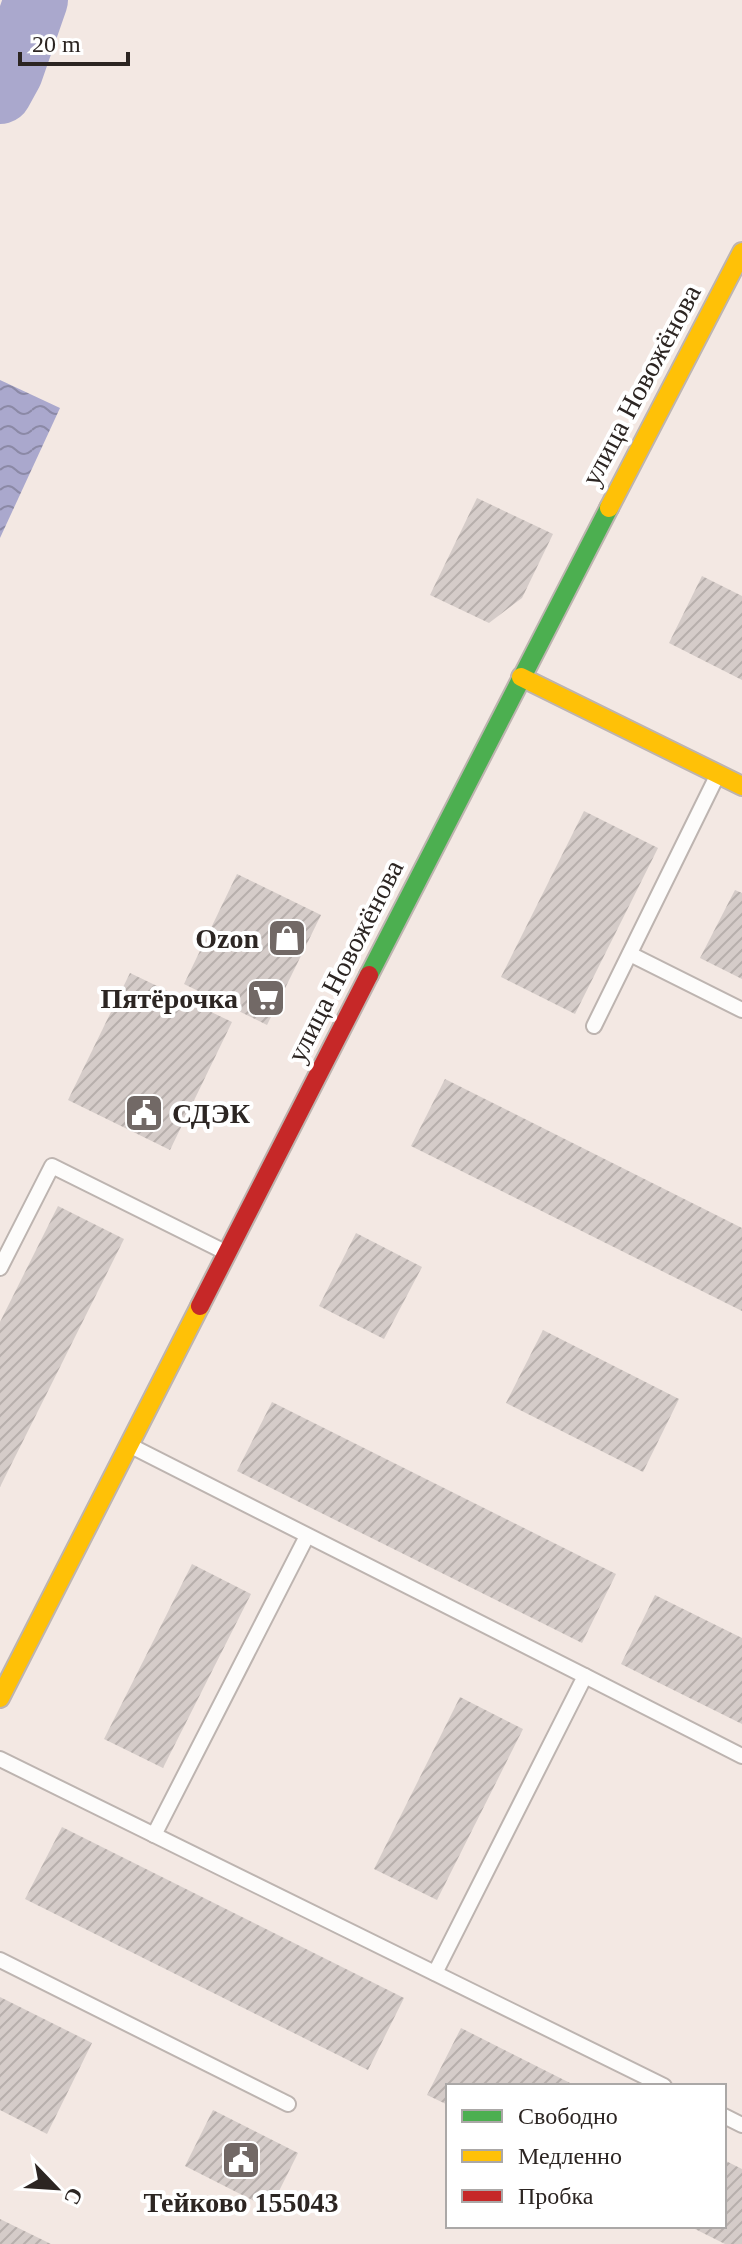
<svg xmlns="http://www.w3.org/2000/svg" width="742" height="2244" viewBox="0 0 742 2244" font-family="'Times New Roman',serif">
  <defs>
    <pattern id="water-waves" width="16" height="10" patternUnits="userSpaceOnUse" patternTransform="scale(2)"><rect width="16" height="10" fill="#aaa8cd"/><path d="M0 5q4-4 8 0t8 0" fill="none" stroke="#8b89a6"/></pattern>
    <pattern id="building-hatch" width="6" height="6" patternUnits="userSpaceOnUse" patternTransform="scale(2)"><rect width="6" height="6" fill="#d5ccc9"/><path d="M-1 1l2-2M0 6l6-6M5 7l2-2" fill="none" stroke="#b7afac"/></pattern>
  </defs>
  <rect width="100%" height="100%" fill="#f3e8e3"/>
  <polygon fill="url(#water-waves)" points="0,380 60,408 0,538"/>
  <g fill="none" stroke-linecap="round" stroke-linejoin="round">
    <polyline stroke="#aaa8cd" stroke-width="64" points="0,92 11,72 36,0"/>
  </g>
  <g fill="url(#building-hatch)">
    <polygon points="477,498 553,534 522,598 489,623 430,595"/>
    <polygon points="702,576 742,596 742,680 669,643"/>
    <polygon points="584,811 658,848 575,1014 501,977"/>
    <polygon points="237,874 321,915 267,1025 184,984"/>
    <polygon points="735,890 742,893 742,979 700,958"/>
    <polygon points="130,973 232,1022 170,1150 68,1100"/>
    <polygon points="445,1079 742,1228 742,1311 411,1146"/>
    <polygon points="58,1206 124,1239 0,1487 0,1322"/>
    <polygon points="356,1233 422,1267 384,1339 319,1306"/>
    <polygon points="543,1330 679,1399 643,1472 506,1403"/>
    <polygon points="272,1402 616,1574 582,1643 237,1471"/>
    <polygon points="192,1564 251,1594 163,1768 104,1739"/>
    <polygon points="655,1595 742,1638 742,1724 621,1664"/>
    <polygon points="460,1697 523,1729 437,1900 374,1869"/>
    <polygon points="62,1827 404,1998 368,2070 25,1899"/>
    <polygon points="0,1997 92,2043 47,2134 0,2110"/>
    <polygon points="461,2028 576,2086 448,2086 448,2105 427,2095"/>
    <polygon points="213,2110 298,2153 270,2209 185,2166"/>
    <polygon points="724,2160 742,2169 742,2244 725,2244 689,2226 724,2226"/>
    <polygon points="0,2219 51,2244 0,2244"/>
  </g>
  <g fill="none" stroke-linecap="round" stroke-linejoin="round">
    <defs>
      <g id="lane">
        <polyline points="630,954 742,1010"/>
        <polyline points="594,1026 716,778"/>
        <polyline points="0,1268 52,1166 225,1252"/>
        <polyline points="133,1447 585,1676 435,1973"/>
        <polyline points="585,1676 742,1756"/>
        <polyline points="0,1759 664,2086"/>
        <polyline points="154,1835 307,1536"/>
        <polyline points="0,1960 288,2104"/>
        <polyline points="724,2116 742,2125"/>
      </g>
      <polyline id="fast" points="369,975 609,508"/>
      <g id="slow">
        <polyline points="609,508 742,252"/>
        <polyline points="521,677 742,786"/>
        <polyline points="0,1698 200,1306"/>
      </g>
      <polyline id="jam" points="200,1306 369,975"/>
    </defs>
    <use href="#lane" stroke="#bdb4b0" stroke-width="18"/>
    <use href="#fast" stroke="#bdb4b0" stroke-width="22"/>
    <use href="#slow" stroke="#bdb4b0" stroke-width="22"/>
    <use href="#jam" stroke="#bdb4b0" stroke-width="22"/>
    <use href="#lane" stroke="#fdfcfb" stroke-width="14"/>
    <use href="#fast" stroke="#4caf50" stroke-width="18"/>
    <use href="#slow" stroke="#ffc107" stroke-width="18"/>
    <use href="#jam" stroke="#c62828" stroke-width="18"/>
  </g>
  <defs>
    <symbol id="shop-square" viewBox="-11 -11 22 22"><rect x="-9" y="-9" width="18" height="18" rx="4" fill="#726966" stroke="#fff"/><path d="M-5-2.5h2.3a2.7 3.5 0 0 1 5.4 0H5L5.5 6h-11ZM-1.5-2.5h3a1.5 2.3 0 0 0-3 0Z" fill="#fff"/></symbol>
    <symbol id="supermarket-square" viewBox="-11 -11 22 22"><rect x="-9" y="-9" width="18" height="18" rx="4" fill="#726966" stroke="#fff"/><path d="M-6-5.5h2.5l.6 2H6L4.5 2H-2.5L-4.4-4H-6ZM-1.5 3.2a1.3 1.3 0 1 0 .1 0ZM3 3.2a1.3 1.3 0 1 0 .1 0Z" fill="#fff"/></symbol>
    <symbol id="civic-square" viewBox="-11 -11 22 22"><rect x="-9" y="-9" width="18" height="18" rx="4" fill="#726966" stroke="#fff"/><path d="M-.6-6.5H3V-4.5H.6V-3L4-1V1h2V6H-6V1h2V-1L-.6-3ZM-1.2 2.5V6h2.4V2.5Z" fill="#fff"/></symbol>
  </defs>
  <g fill-rule="evenodd">
    <use href="#shop-square" x="265" y="916" width="44" height="44"/>
    <use href="#supermarket-square" x="244" y="976" width="44" height="44"/>
    <use href="#civic-square" x="122" y="1091" width="44" height="44"/>
    <use href="#civic-square" x="219" y="2138" width="44" height="44"/>
  </g>
  <g text-anchor="middle" dominant-baseline="central" stroke-width="8" stroke-linejoin="round" paint-order="stroke">
    <g font-size="28" fill="#2c2522" stroke="#fff">
      <text transform="translate(641 385) rotate(-62)">улица Новожёнова</text>
      <text transform="translate(345 961) rotate(-63)">улица Новожёнова</text>
    </g>
    <g font-size="28" font-weight="bold" fill="#2c2522" stroke="#fff" text-anchor="end">
      <text x="259" y="938">Ozon</text>
      <text x="238" y="998">Пятёрочка</text>
      <text x="172" y="1113" text-anchor="start">СДЭК</text>
      <text x="241" y="2202" text-anchor="middle">Тейково 155043</text>
    </g>
  </g>
  <rect x="446" y="2084" width="280" height="144" fill="#ffffff" stroke="#aba8a7" stroke-width="2"/>
  <rect x="462" y="2110" width="40" height="12" fill="#4caf50" stroke="#aba8a7" stroke-width="2"/>
  <text x="518" y="2124" font-size="24" fill="#2c2522">Свободно</text>
  <rect x="462" y="2150" width="40" height="12" fill="#ffc107" stroke="#aba8a7" stroke-width="2"/>
  <text x="518" y="2164" font-size="24" fill="#2c2522">Медленно</text>
  <rect x="462" y="2190" width="40" height="12" fill="#c62828" stroke="#aba8a7" stroke-width="2"/>
  <text x="518" y="2204" font-size="24" fill="#2c2522">Пробка</text>
  <g transform="translate(56 2188) rotate(115)" stroke="#ffffff" stroke-width="6" paint-order="stroke">
  <path d="M0-6L14 30L0 20L-14 30Z" fill="#2c2522"/>
  <text y="-12" font-size="22" font-weight="bold" text-anchor="middle" fill="#2c2522">С</text>
  </g>
  <path d="M20 52v12h108v-12" fill="none" stroke="#2c2522" stroke-width="4"/>
  <text x="32" y="52" font-size="24" fill="#2c2522" stroke="#ffffff" stroke-width="6" paint-order="stroke">20 m</text>
</svg>
